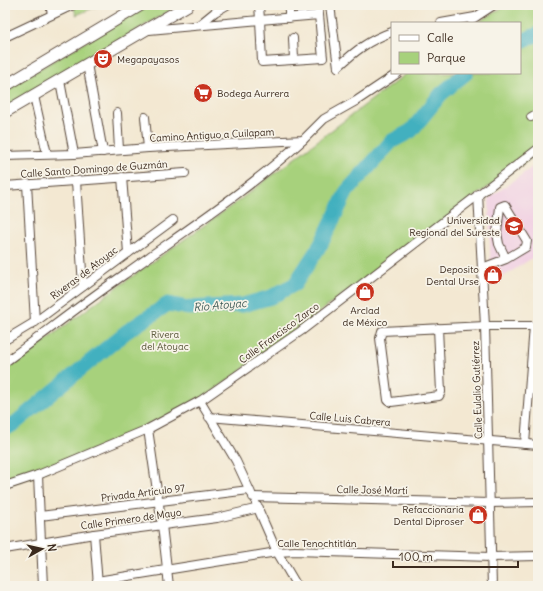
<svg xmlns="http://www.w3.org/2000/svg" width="543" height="591" viewBox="0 0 543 591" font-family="Delius,sans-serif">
  <rect width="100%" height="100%" fill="#f7f3e8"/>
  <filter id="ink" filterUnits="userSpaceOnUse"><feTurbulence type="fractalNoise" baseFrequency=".025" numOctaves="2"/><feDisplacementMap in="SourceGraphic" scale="8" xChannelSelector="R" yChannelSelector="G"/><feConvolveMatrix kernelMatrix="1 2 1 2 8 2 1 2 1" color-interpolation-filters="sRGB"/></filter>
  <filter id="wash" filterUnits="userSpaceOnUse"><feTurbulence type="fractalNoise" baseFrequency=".012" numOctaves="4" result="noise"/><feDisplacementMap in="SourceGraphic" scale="16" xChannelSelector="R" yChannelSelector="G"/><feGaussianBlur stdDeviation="0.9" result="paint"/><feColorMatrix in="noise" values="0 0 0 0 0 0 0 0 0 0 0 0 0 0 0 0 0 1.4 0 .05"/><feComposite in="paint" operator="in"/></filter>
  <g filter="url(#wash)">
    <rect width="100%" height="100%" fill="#f3e8d2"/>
    <polygon fill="#f1d0e3" points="538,163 538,254 491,285 489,198"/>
    <g fill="#a7d17c" stroke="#717e4d">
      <polygon points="73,5 101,5 76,15"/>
      <polygon points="149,5 179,5 5,108 5,89"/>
      <polygon points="507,5 538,5 538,154 478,194 200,401 38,475 5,486 5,371 102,298 237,202 407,73 520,73 520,23 477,23"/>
    </g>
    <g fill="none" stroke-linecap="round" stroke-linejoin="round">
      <g stroke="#42b0bf" stroke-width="15">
        <polyline points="520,42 538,34"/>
        <polyline points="5,429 14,424 126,332 168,304 188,308 243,305 271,297 295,284 321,244 347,191 392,141 411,131 441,94 466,73"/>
      </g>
    </g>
  </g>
  <g filter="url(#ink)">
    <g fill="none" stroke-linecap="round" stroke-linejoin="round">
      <defs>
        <g id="minor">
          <polyline points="50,5 52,14"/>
          <polyline points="289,5 289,18"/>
          <path d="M318 5C320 23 321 40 323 58L262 62 260 20 319 15"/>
          <polyline points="330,5 338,67"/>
          <polyline points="471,20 494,5"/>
          <polyline points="441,23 475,17"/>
          <polyline points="199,25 215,12 227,5"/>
          <polyline points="149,30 260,20 259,5"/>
          <polyline points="5,37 73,5"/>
          <polyline points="293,38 294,59"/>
          <polyline points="87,64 103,152"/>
          <path d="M338 67C355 51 369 40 392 32"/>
          <polyline points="60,81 74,154"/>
          <polyline points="34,96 47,154"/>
          <polyline points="117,113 119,150"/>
          <polyline points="145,117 148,148"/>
          <polyline points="531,117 538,113"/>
          <polyline points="5,156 74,154 148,148 303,140 324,119 356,101 398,73"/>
          <polyline points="122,177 128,253"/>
          <polyline points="76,181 83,286"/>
          <polyline points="27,184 35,322"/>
          <polyline points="5,186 185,173"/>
          <polyline points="478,194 485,326 492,586"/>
          <polyline points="482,268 506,259 526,247 527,241 505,205 500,207 497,233 499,244 506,259"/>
          <polyline points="438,328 441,392 439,396 391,402 388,400 380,338 382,331 485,326 538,326"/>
          <polyline points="5,340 35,322 173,220"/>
          <path d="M5 362C45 333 84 302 125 274 185 231 248 190 303 140"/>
          <polyline points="200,401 236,461 251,493"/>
          <polyline points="209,417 538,445"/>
          <polyline points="148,429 162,525 169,586"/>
          <polyline points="525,444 534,326"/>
          <polyline points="38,475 43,586"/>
          <polyline points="5,486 38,475 148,429 200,401 301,331 538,149"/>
          <polyline points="253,497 490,503 538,502"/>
          <polyline points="256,504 277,552 297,586"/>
          <polyline points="40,516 249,490"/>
          <polyline points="94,534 98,585"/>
          <polyline points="5,549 94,534 217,518 259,508"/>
          <polyline points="97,581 277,552 295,551 491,557 538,556"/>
        </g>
        <g id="major">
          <polyline points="5,86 141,5"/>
          <polyline points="5,112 188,5"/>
        </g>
      </defs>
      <use href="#minor" stroke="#574639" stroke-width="10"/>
      <use href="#major" stroke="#574639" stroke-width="13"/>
      <use href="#minor" stroke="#fff" stroke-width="8"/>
      <use href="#major" stroke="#fff" stroke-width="11"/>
    </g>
  </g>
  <defs>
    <symbol id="theatre-disc" viewBox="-11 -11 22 22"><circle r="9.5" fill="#c8321e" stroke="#f7f3e8"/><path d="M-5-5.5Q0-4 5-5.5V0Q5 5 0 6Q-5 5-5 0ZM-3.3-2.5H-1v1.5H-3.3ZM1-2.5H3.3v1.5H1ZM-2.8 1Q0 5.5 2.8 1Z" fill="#fff"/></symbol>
    <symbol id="supermarket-disc" viewBox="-11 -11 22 22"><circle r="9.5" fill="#c8321e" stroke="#f7f3e8"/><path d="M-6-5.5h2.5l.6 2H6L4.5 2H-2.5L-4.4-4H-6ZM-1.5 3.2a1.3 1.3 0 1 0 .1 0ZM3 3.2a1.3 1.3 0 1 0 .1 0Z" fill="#fff"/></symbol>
    <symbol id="university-disc" viewBox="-11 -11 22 22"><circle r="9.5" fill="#c8321e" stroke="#f7f3e8"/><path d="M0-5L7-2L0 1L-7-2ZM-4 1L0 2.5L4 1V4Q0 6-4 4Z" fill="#fff"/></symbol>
    <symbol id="shop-disc" viewBox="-11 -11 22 22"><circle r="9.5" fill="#c8321e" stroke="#f7f3e8"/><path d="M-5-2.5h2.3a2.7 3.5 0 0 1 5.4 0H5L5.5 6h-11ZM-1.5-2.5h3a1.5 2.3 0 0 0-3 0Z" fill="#fff"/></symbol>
  </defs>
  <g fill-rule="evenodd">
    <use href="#theatre-disc" x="92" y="48" width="22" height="22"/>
    <use href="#supermarket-disc" x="192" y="82" width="22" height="22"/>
    <use href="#university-disc" x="503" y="215" width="22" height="22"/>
    <use href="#shop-disc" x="482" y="264" width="22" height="22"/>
    <use href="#shop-disc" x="354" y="281" width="22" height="22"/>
    <use href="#shop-disc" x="467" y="504" width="22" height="22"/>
  </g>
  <g text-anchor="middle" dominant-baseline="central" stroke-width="3.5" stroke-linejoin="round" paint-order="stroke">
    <g font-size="10" fill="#3b2a1e" stroke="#f7f3e8" text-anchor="end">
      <text x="117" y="59" text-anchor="start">Megapayasos</text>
      <text x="217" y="93" text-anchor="start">Bodega Aurrera</text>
      <text x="500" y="220">Universidad<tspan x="500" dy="12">Regional del Sureste</tspan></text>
      <text x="479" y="269">Deposito<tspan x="479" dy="12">Dental Urse</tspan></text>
      <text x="365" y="310" text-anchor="middle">Arclad<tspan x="365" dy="12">de México</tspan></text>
      <text x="464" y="509">Refaccionaria<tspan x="464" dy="12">Dental Diproser</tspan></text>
    </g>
    <g font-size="10" fill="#3b2a1e" stroke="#f7f3e8">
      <text transform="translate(212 135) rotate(-3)">Camino Antiguo a Cuilapam</text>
      <text transform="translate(94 169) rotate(-4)">Calle Santo Domingo de Guzmán</text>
      <text transform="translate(84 273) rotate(-37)">Riveras de Atoyac</text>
      <text transform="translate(279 333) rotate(-36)">Calle Francisco Zarco</text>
      <text transform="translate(477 390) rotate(-92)">Calle Eulalio Gutiérrez</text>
      <text transform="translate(350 419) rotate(5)">Calle Luis Cabrera</text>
      <text transform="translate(372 490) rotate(1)">Calle José Martí</text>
      <text transform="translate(143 493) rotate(-7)">Privada Artículo 97</text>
      <text transform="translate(131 519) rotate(-8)">Calle Primero de Mayo</text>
      <text x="317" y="543">Calle Tenochtitlán</text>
    </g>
    <g font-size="10" fill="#565436" stroke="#f7f3e8">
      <text x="165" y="334">Rivera<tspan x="165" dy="12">del Atoyac</tspan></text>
    </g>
    <g font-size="11" font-style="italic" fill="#3d5956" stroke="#f7f3e8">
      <text transform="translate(220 305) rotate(-5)">Río Atoyac</text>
    </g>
  </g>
  <rect width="543" height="591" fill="none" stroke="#f7f3e8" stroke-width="20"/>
  <rect x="391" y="22" width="130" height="52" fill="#f7f3e8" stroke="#aca397"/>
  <rect x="399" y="35" width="20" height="6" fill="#ffffff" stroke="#aca397"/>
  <text x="427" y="42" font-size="12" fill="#3b2a1e">Calle</text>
  <rect x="399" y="52" width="20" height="12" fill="#a7d17c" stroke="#aca397"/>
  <text x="427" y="62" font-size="12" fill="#3b2a1e">Parque</text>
  <g transform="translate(42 549) rotate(82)" stroke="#f7f3e8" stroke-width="3" paint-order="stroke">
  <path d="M0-3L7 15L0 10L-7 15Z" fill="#3b2a1e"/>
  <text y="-6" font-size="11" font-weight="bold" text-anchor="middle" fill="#3b2a1e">N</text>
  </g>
  <path d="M393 561v6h125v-6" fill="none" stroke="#3b2a1e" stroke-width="2"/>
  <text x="399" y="561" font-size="12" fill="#3b2a1e" stroke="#f7f3e8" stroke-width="3" paint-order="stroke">100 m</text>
</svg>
